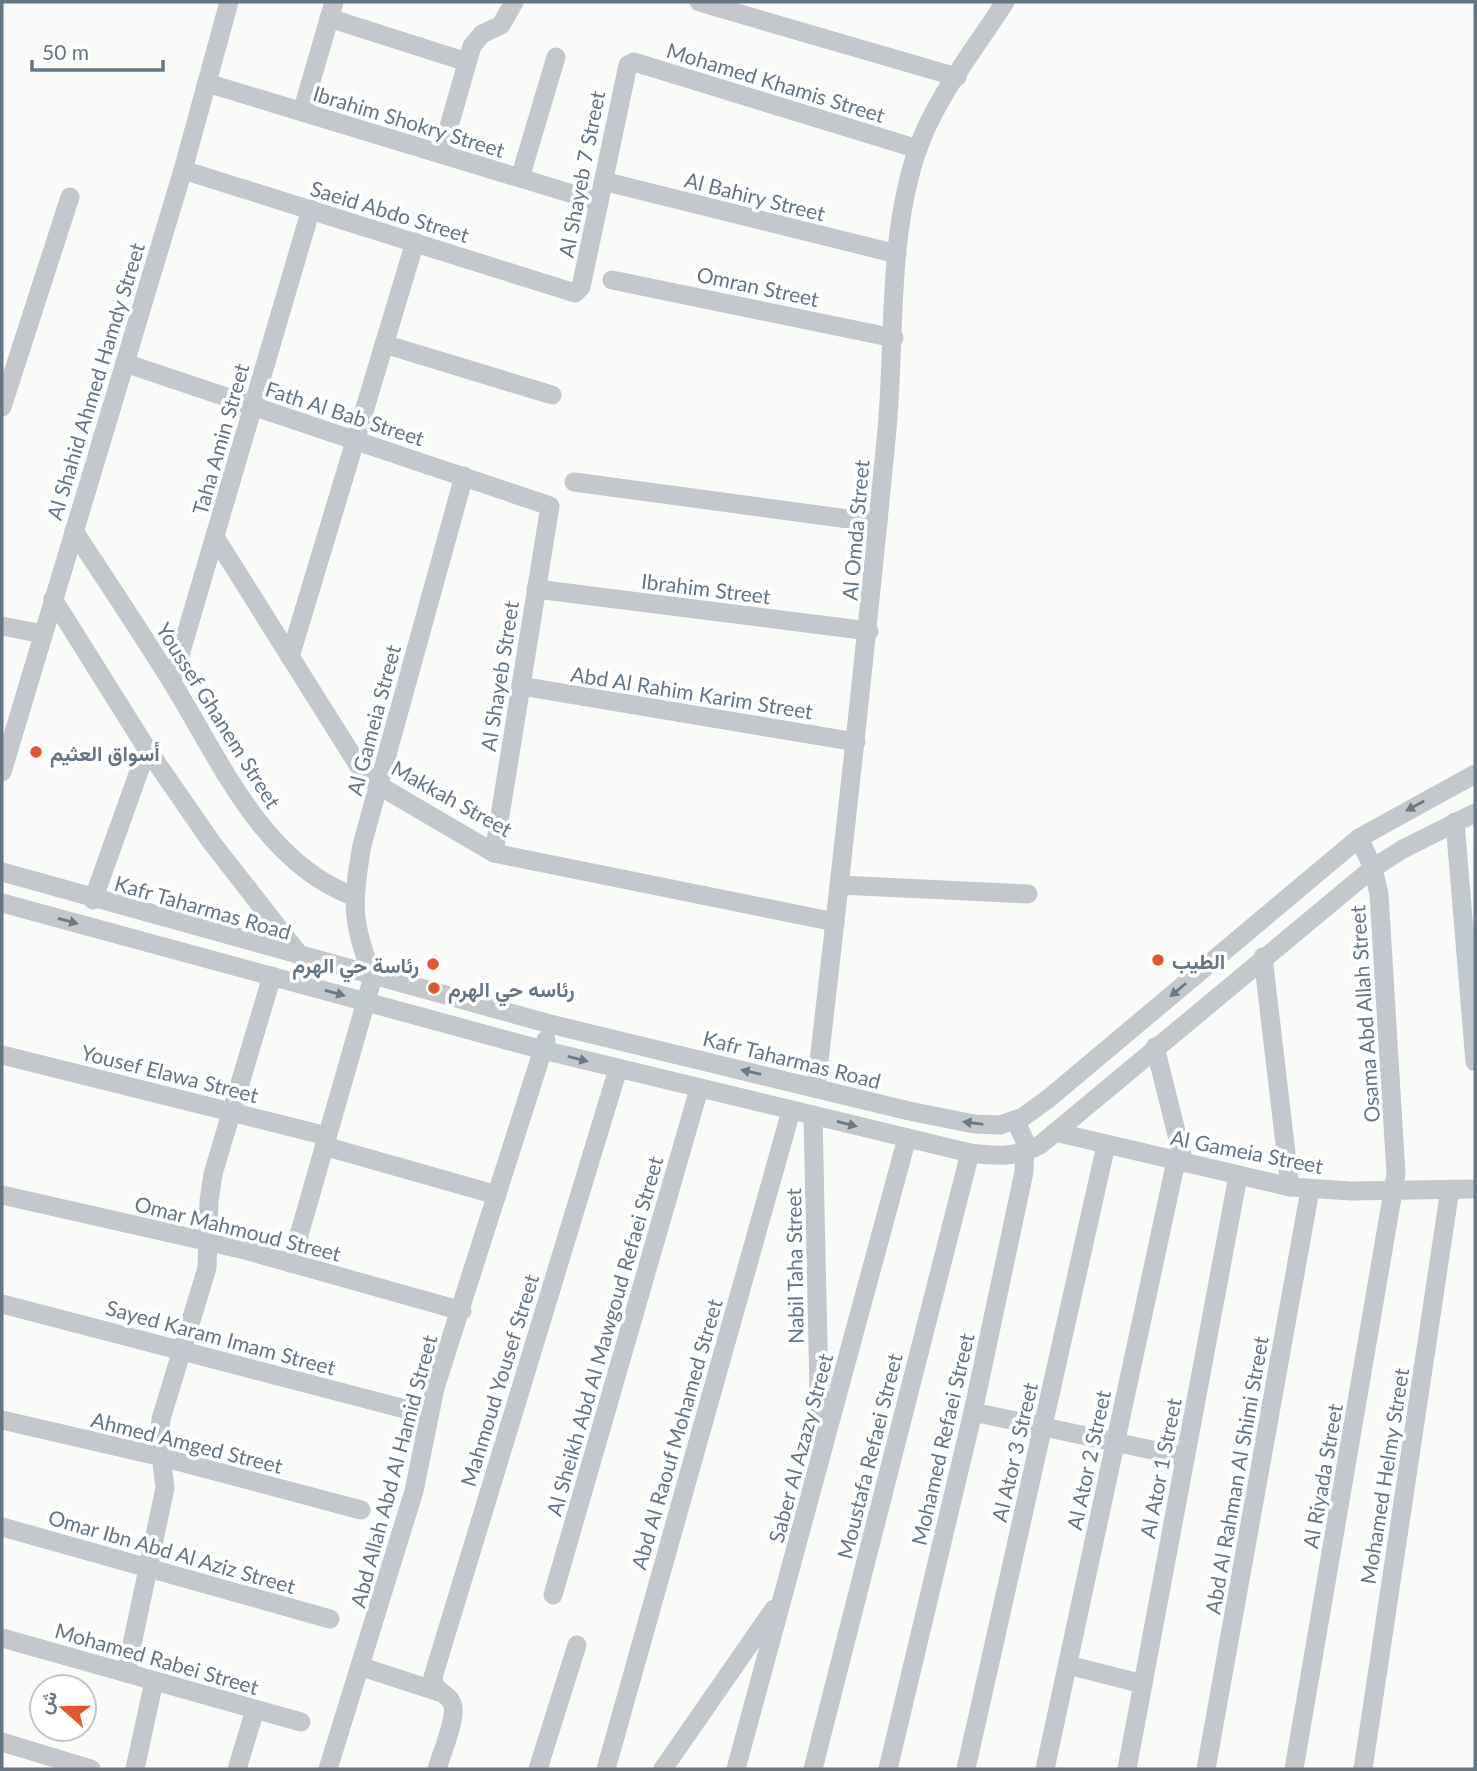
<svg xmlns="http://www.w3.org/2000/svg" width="1477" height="1771" viewBox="0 0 1477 1771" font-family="Lato,Vazirmatn,sans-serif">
  <rect width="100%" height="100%" fill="#fafaf8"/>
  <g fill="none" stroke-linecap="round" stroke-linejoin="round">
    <g stroke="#c3c8cc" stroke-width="19">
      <polyline points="699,2 957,77"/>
      <polyline points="329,18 467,62"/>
      <polyline points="207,83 599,202"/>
      <polyline points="302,112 334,2"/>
      <polyline points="441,154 472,46 482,34 501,25 514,2"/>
      <polyline points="183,170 575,293 581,287 628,65 634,62 918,149"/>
      <polyline points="520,178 556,57"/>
      <polyline points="603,181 897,254"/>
      <polyline points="612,280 894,338"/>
      <polyline points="384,344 552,395"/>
      <polyline points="125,363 550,506 494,853"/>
      <polyline points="2,407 70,197"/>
      <polyline points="574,482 878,523"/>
      <path d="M74 531C107 582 141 632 173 684 220 760 263 863 353 896"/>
      <polyline points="215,537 362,771 378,785 494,853 835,922"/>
      <polyline points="536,589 869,631"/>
      <polyline points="53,599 147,749 212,843 302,958"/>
      <polyline points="2,626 43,634"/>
      <polyline points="290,657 415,242"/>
      <polyline points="172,682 311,209"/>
      <polyline points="521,686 856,742"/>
      <polyline points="2,772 183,170 229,2"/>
      <polyline points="1455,822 1475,1062"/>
      <polyline points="2,872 550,1024 909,1111 974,1124 1000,1125 1023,1117 1048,1099 1359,838 1475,774"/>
      <polyline points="839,885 1028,894"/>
      <polyline points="93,900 147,749"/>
      <path d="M2 903 543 1050 970 1153C996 1156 1016 1158 1040 1145L1373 868 1403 849 1475 813"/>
      <polyline points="1263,957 1290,1187"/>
      <polyline points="1155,1047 1184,1163"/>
      <polyline points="2,1055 327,1136"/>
      <path d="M816 1087C841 872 865 656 886 440 896 345 886 243 917 151 935 98 975 49 1005 2"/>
      <polyline points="813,1115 820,1437"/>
      <polyline points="1055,1132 1290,1187 1351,1191 1475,1189"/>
      <polyline points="324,1146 497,1195"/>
      <polyline points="2,1195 245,1250 462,1311"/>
      <path d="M291 1263 373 977C351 922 352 902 362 845L464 476"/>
      <polyline points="2,1304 428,1415"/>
      <polyline points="973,1412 1185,1457"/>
      <polyline points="2,1420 162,1457 361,1510"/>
      <polyline points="2,1527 330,1619"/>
      <polyline points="553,1595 699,1089"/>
      <polyline points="2,1638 301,1722"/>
      <polyline points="1068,1665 1143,1684"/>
      <polyline points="362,1667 439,1692"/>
      <polyline points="126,1673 165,1488 159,1438 161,1419 207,1268 209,1201 213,1174 272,976"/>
      <polyline points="2,1742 91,1769"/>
      <polyline points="135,1769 154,1681"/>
      <polyline points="237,1769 255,1710"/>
      <polyline points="328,1769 414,1491 435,1388 546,1040"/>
      <path d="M437 1769C441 1755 458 1715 452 1703 446 1691 434 1693 433 1677L618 1069"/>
      <polyline points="538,1769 577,1645"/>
      <polyline points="606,1769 791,1111"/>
      <polyline points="663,1769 774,1609"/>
      <polyline points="736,1769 907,1138"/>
      <polyline points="813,1769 970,1153"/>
      <polyline points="888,1769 973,1412 1024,1172 1025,1141 1015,1120"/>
      <polyline points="966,1769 1106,1145"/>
      <polyline points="1045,1769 1176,1161"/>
      <polyline points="1127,1769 1238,1176"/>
      <polyline points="1206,1769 1310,1190"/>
      <polyline points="1294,1769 1396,1174 1379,894 1373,868 1359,838"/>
      <polyline points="1363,1769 1450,1189"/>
    </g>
  </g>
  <defs><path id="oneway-solid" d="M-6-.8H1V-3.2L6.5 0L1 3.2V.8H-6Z" transform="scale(1.75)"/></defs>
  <g fill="#6a7a87">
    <use href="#oneway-solid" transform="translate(1415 806) rotate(151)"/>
    <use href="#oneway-solid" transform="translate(68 921) rotate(15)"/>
    <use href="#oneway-solid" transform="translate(1178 990) rotate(140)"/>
    <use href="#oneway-solid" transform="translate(335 993) rotate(15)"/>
    <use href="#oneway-solid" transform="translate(578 1059) rotate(14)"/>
    <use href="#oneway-solid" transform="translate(751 1072) rotate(-167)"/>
    <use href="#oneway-solid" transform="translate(973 1123) rotate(-172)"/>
    <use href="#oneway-solid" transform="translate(847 1124) rotate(14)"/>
  </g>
  <g fill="#e4572e" stroke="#fff" stroke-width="2.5">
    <circle cx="36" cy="752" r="7"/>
    <circle cx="1158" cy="960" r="7"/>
    <circle cx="433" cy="964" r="7"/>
    <circle cx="434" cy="988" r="7"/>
  </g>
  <g text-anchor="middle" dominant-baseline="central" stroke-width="7" stroke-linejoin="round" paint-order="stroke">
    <g font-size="21" fill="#657683" stroke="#fff">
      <text transform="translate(776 82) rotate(17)">Mohamed Khamis Street</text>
      <text transform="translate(409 121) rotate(17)">Ibrahim Shokry Street</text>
      <text transform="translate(581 174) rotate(-79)">Al Shayeb 7 Street</text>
      <text transform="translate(755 196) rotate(14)">Al Bahiry Street</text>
      <text transform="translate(390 211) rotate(17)">Saeid Abdo Street</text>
      <text transform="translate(758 286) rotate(12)">Omran Street</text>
      <text transform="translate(95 381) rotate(-73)">Al Shahid Ahmed Hamdy Street</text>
      <text transform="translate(345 413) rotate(18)">Fath Al Bab Street</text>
      <text transform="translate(220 439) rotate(-74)">Taha Amin Street</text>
      <text transform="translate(855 530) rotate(-85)">Al Omda Street</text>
      <text transform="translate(706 588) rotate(7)">Ibrahim Street</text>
      <text transform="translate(499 676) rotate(-81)">Al Shayeb Street</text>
      <text transform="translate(692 692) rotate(9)">Abd Al Rahim Karim Street</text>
      <text transform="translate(219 715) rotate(58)">Youssef Ghanem Street</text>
      <text transform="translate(373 720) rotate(-75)">Al Gameia Street</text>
      <text transform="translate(452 798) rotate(29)">Makkah Street</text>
      <text transform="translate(203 907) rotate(16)">Kafr Taharmas Road</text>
      <text transform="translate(1364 1014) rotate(-94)">Osama Abd Allah Street</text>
      <text transform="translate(792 1059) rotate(14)">Kafr Taharmas Road</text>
      <text transform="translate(170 1073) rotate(14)">Yousef Elawa Street</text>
      <text transform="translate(1247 1151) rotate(11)">Al Gameia Street</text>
      <text transform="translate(238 1228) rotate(14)">Omar Mahmoud Street</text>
      <text transform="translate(794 1266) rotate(-91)">Nabil Taha Street</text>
      <text transform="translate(604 1336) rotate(-74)">Al Sheikh Abd Al Mawgoud Refaei Street</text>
      <text transform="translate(221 1337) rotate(15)">Sayed Karam Imam Street</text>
      <text transform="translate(499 1380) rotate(-73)">Mahmoud Yousef Street</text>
      <text transform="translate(676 1434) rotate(-74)">Abd Al Raouf Mohamed Street</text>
      <text transform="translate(942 1439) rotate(-77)">Mohamed Refaei Street</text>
      <text transform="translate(187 1442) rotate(14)">Ahmed Amged Street</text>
      <text transform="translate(800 1448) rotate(-75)">Saber Al Azazy Street</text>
      <text transform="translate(1014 1452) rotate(-77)">Al Ator 3 Street</text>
      <text transform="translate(869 1456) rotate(-76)">Moustafa Refaei Street</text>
      <text transform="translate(1088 1460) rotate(-78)">Al Ator 2 Street</text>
      <text transform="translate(1160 1468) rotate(-79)">Al Ator 1 Street</text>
      <text transform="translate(393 1471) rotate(-75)">Abd Allah Abd Al Hamid Street</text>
      <text transform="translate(1236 1475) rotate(-80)">Abd Al Rahman Al Shimi Street</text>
      <text transform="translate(1322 1476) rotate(-80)">Al Riyada Street</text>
      <text transform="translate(1384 1476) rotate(-81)">Mohamed Helmy Street</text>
      <text transform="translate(172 1551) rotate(16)">Omar Ibn Abd Al Aziz Street</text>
      <text transform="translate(157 1658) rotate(16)">Mohamed Rabei Street</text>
    </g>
    <g font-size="21" font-weight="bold" fill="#657683" stroke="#fff" text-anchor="start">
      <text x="50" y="752">أسواق العثيم</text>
      <text x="1172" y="960">الطيب</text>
      <text x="419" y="964" text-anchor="end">رئاسة حي الهرم</text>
      <text x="448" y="988">رئاسه حي الهرم</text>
    </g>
  </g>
  <rect width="1477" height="1771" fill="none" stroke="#657683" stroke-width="7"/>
  <g transform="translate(63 1708) rotate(290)"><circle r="33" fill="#ffffff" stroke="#c1c8cd" stroke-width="2"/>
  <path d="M0-5L12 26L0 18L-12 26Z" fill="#e4572e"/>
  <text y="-10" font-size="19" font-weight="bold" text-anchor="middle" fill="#657683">ش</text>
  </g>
  <path d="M32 60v10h131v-10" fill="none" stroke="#657683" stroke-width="3.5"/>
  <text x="42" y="60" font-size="21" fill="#657683" stroke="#ffffff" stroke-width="5" paint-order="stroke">50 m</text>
</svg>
